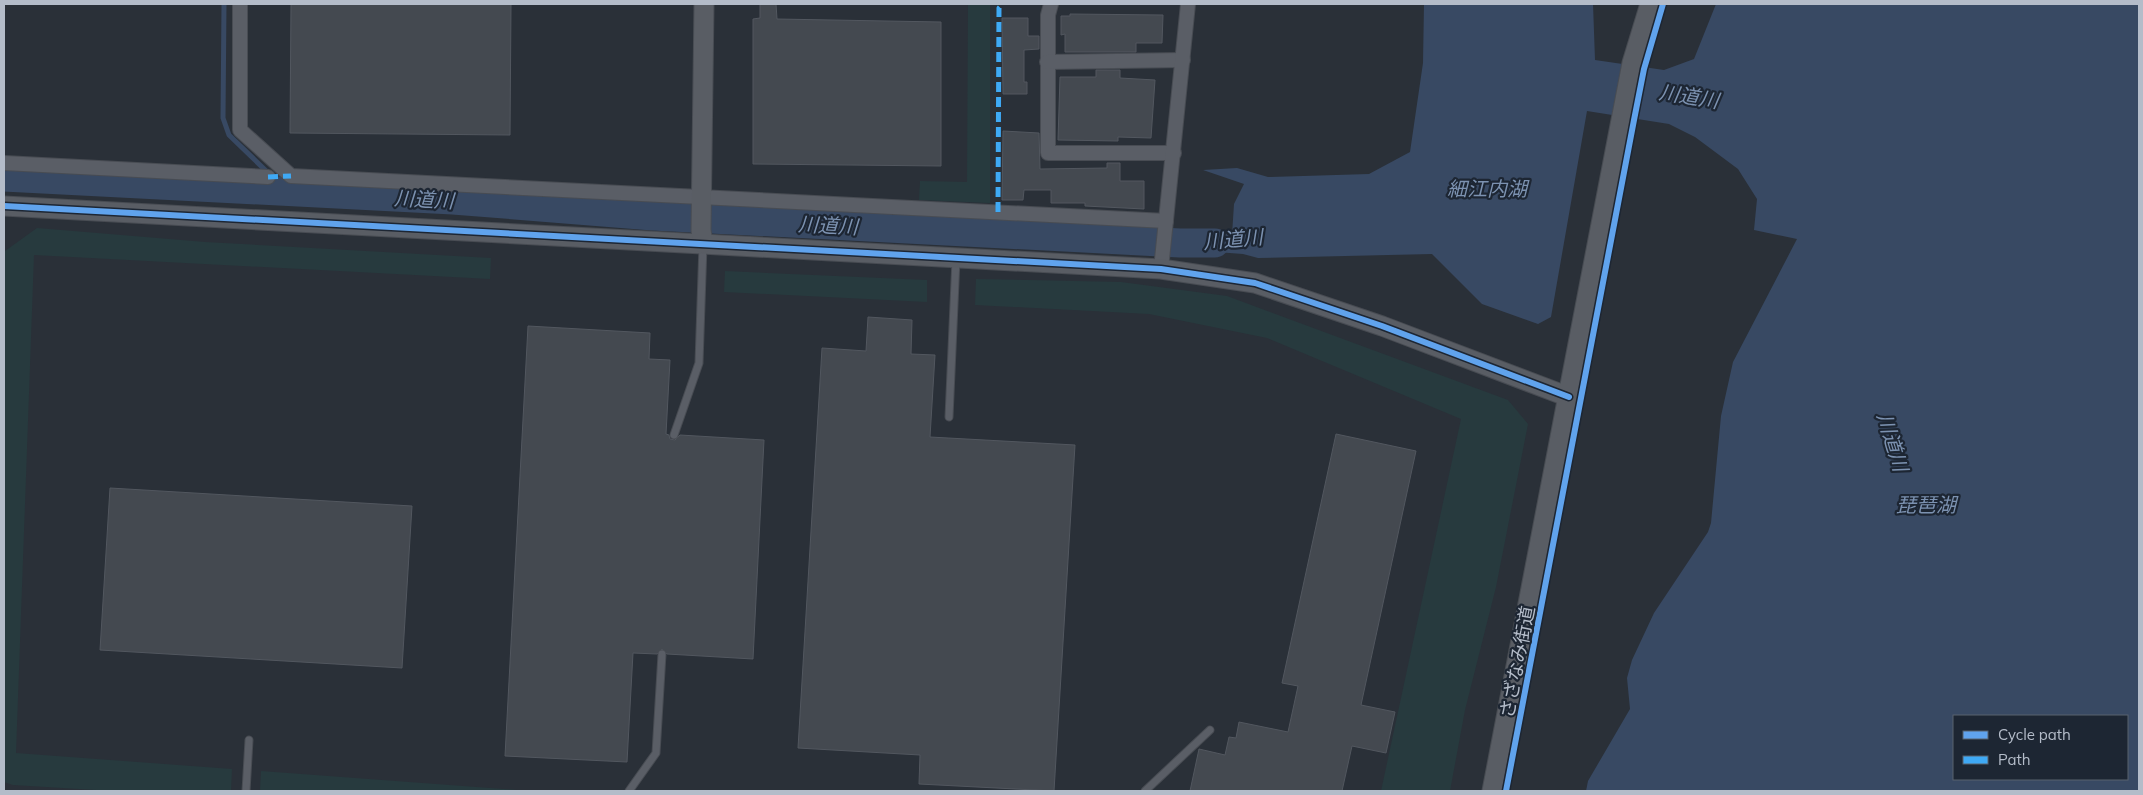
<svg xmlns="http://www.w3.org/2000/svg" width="2143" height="795" viewBox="0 0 2143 795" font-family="Mulish,'Noto Sans JP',sans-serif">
  <rect width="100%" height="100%" fill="#2a3038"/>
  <g fill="#273a3e">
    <polygon points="968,4 990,4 990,203 919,200 920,181 967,182"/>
    <polygon points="37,228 205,242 491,258 490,279 34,255 16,753 232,769 231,791 112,791 13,785 4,782 4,272 5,251"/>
    <polygon points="725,271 927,280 927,302 724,292"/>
    <polygon points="976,279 1121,282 1227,296 1508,400 1528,424 1496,587 1465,710 1450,791 1381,791 1461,419 1267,338 1149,314 975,305"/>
    <polygon points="261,771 530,791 260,791"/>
  </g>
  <path fill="#384963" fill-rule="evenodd" d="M1424 4H1593L1595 60 1664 70 1694 59 1716 4H2139V791H1586L1588 781 1630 709 1627 678 1632 660 1654 613 1708 532 1711 523 1721 416 1733 362 1797 239 1754 230 1757 199 1738 169 1695 137 1669 124 1587 111 1551 317 1538 324 1482 304 1432 254 1258 258 1243 254 1176 249V236L1232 235 1234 204 1244 184 1203 170 1237 168 1268 177 1369 174 1410 152 1423 63ZM1954 716H2127V779H1954Z"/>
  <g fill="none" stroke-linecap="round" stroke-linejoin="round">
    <polyline stroke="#384963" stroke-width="5" points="224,4 223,118 229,135 289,193"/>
    <polyline stroke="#384963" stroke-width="29" points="4,177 453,200 653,216 1180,243 1215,243"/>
  </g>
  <g fill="#444950" stroke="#52575f">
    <polygon points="291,4 511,4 510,135 290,133"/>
    <polygon points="760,4 776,4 777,19 941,22 941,166 753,164 753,19 760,18"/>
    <polygon points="1070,14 1163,15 1162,43 1136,43 1136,52 1065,52 1065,34 1061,35 1061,16 1070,16"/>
    <polygon points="1002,18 1028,18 1028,36 1039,36 1039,49 1024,50 1024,82 1027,82 1027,94 1003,94"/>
    <polygon points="1096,70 1120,70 1120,78 1155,80 1151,138 1118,137 1118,141 1058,140 1060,77 1096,77"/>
    <polygon points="1003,131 1039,133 1040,169 1107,168 1107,163 1120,163 1120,181 1144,181 1144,209 1085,206 1085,203 1051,203 1051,190 1024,190 1023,200 1002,200"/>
    <polygon points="868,317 912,320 911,354 935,355 930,437 1075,445 1054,791 919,784 920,755 798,748 822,348 866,351"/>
    <polygon points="528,326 650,333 649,359 670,360 666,434 669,435 670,439 675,440 680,435 764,440 753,659 667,654 662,649 657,654 633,653 627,762 505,756"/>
    <polygon points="1336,434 1416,451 1361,705 1395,712 1386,753 1352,746 1342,791 1190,791 1199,749 1225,755 1229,737 1236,738 1239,722 1288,732 1298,686 1282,683"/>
    <polygon points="110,488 412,506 402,668 100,650"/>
  </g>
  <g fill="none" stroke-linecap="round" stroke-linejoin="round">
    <defs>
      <g id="lane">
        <polyline points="949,417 956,259"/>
        <polyline points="674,435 699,363 703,245"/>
        <polyline points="246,791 249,740"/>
        <polyline points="629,791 656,753 662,654"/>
        <polyline points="1145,791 1210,730"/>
      </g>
      <g id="street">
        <polyline points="240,4 240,130 291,176 1166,221"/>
        <polyline points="1051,4 1048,15 1048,153 1174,153"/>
        <polyline points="1047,62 1183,60"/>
        <polyline points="4,163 268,177"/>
        <polyline points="1161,269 1188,4"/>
      </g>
      <g id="secondary">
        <polyline points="4,206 1161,269 1255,283 1382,326 1569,397"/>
        <polyline points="703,243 701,230 704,4"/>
        <polyline points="1492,791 1632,63 1650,4"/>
      </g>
    </defs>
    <use href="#lane" stroke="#484c53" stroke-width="9"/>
    <use href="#street" stroke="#484c53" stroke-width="16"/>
    <use href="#secondary" stroke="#484c53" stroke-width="21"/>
    <use href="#lane" stroke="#5a5e66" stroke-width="7"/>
    <use href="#street" stroke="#5a5e66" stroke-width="14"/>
    <use href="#secondary" stroke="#595d64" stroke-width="19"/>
    <g stroke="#3fa9f5" stroke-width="5" stroke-dasharray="10 5" stroke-linecap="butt">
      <polyline points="268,177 291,176"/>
      <polyline points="998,212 999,8 1003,4"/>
    </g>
    <defs>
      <g id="cycleway">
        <polyline points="4,206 1161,269 1255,283 1382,326 1569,397"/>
        <polyline points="1506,791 1634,120 1644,69 1663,4"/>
      </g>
    </defs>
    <use href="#cycleway" stroke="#1d2633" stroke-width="9"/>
    <use href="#cycleway" stroke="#60a3ed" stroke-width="6"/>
  </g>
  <g text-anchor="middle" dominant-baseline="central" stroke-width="4.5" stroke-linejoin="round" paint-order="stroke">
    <g font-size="19" fill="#b4bcc9" stroke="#1d2633">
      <text transform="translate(1517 662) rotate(-79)">さざなみ街道</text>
    </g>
    <g font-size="20" font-style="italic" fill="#7c92b1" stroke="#1d2633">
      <text transform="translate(1689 96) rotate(9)">川道川</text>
      <text x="1487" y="188">細江内湖</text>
      <text transform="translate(424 199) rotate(3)">川道川</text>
      <text transform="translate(828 225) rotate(3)">川道川</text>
      <text transform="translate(1233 239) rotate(-5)">川道川</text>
      <text transform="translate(1893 442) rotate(73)">川道川</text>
      <text x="1926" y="504">琵琶湖</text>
    </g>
  </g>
  <rect width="2143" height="795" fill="none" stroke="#b4bcc9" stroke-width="10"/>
  <rect x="1953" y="715" width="175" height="65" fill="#1d2633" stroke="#59626f"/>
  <rect x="1963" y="731" width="25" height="8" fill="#60a3ed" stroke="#59626f"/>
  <text x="1998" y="740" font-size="15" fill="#b4bcc9">Cycle path</text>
  <rect x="1963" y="756" width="25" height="8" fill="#3fa9f5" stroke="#59626f"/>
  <text x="1998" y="765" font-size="15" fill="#b4bcc9">Path</text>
</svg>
